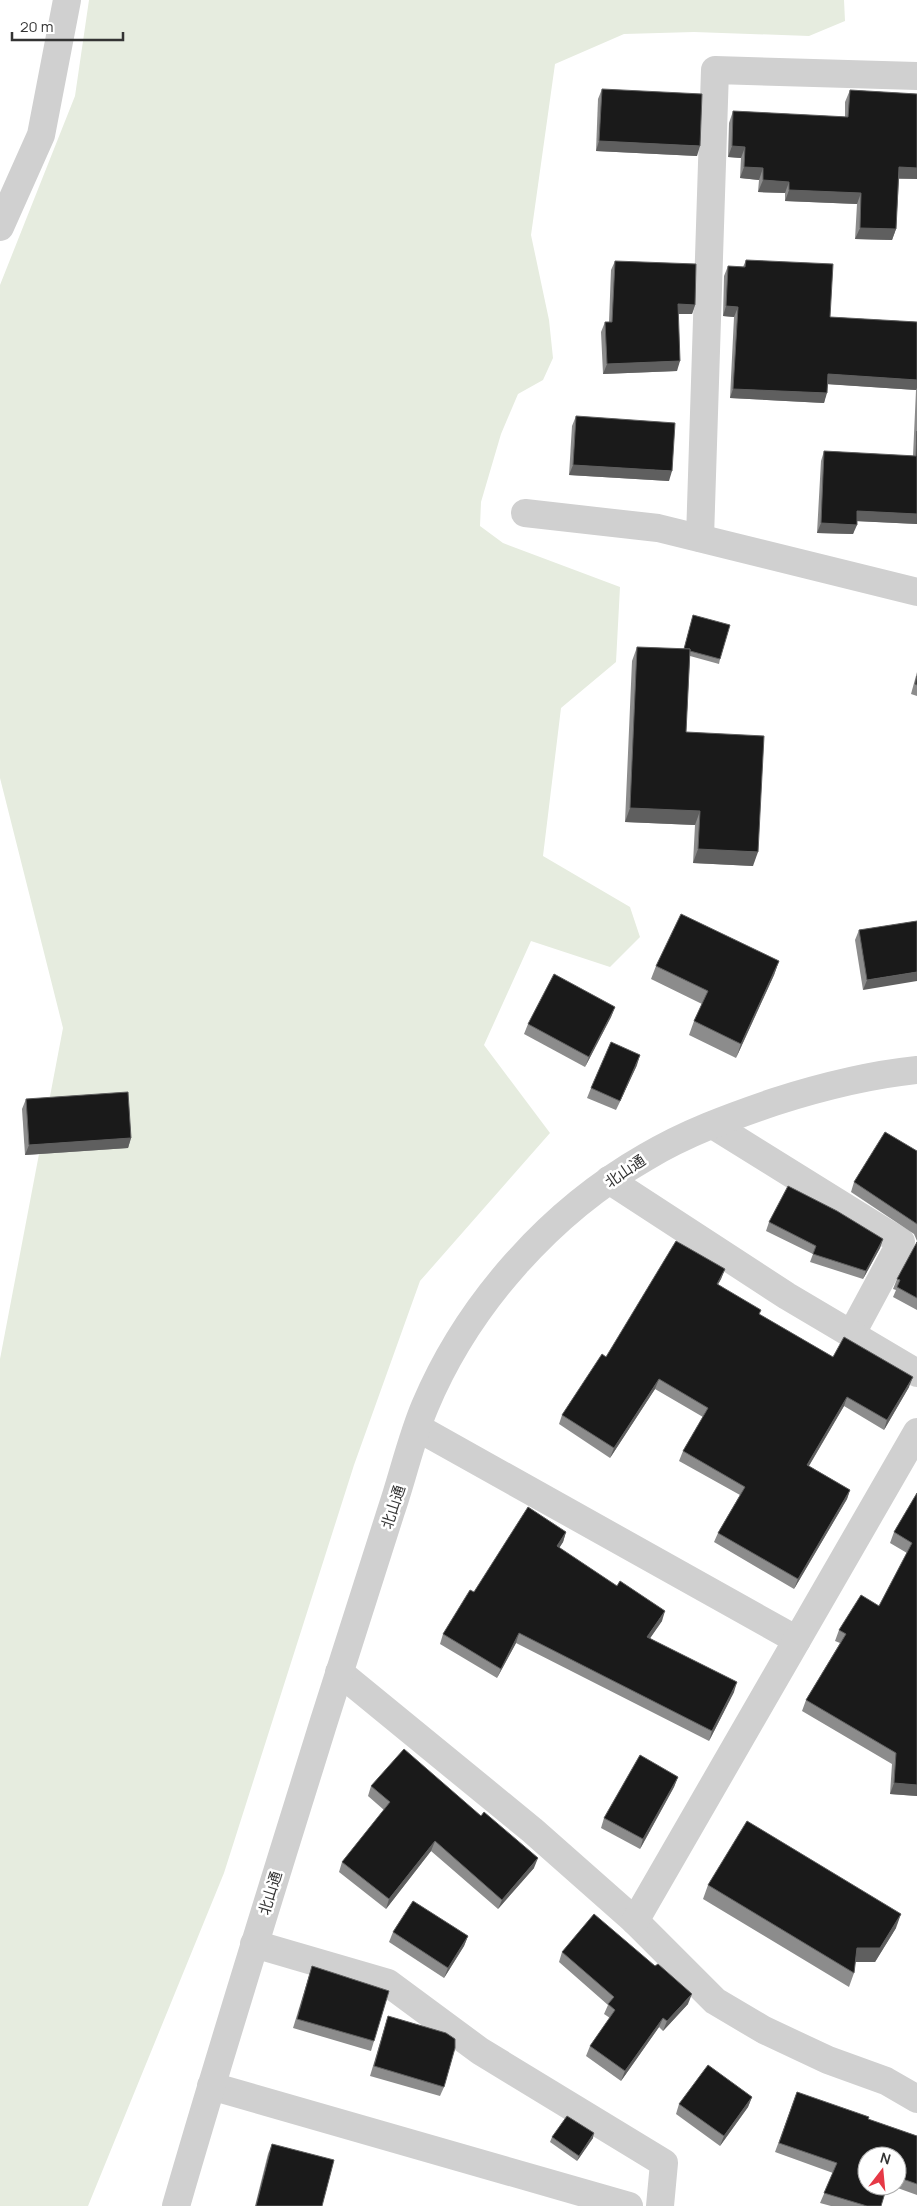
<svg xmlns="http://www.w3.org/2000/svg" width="917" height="2206" viewBox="0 0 917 2206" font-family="Manrope,'Noto Sans JP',sans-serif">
  <rect width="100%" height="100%" fill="#fff"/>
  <polygon fill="#e6ecdf" points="89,0 844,0 845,21 809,36 694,32 624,34 555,64 531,235 549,320 553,358 543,380 518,394 501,434 481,502 480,526 503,543 620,587 616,662 561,708 543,856 630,907 640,937 610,967 531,941 484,1045 550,1133 420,1281 354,1465 224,1873 88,2206 0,2206 0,1359 63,1028 0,778 0,285 75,96"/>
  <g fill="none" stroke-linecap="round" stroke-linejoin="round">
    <g stroke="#d0d0d0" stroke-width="28">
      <polyline points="525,513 658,528 917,592"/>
      <polyline points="700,538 715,70 917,76"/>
      <polyline points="713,1125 901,1242 851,1335"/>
      <polyline points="609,1180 787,1296 917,1373"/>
      <polyline points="418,1428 797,1640"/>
      <polyline points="339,1672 532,1830 635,1921 715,2001 764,2030 828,2060 886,2081 917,2099"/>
      <polyline points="635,1921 917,1432"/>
      <polyline points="254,1944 388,1983 480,2051 664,2163 660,2206"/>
      <polyline points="211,2086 629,2206"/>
    </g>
    <g stroke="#d0d0d0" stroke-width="28">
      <polyline points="0,227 41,135 67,0"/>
      <path d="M176 2206C223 2043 274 1882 324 1721 346 1650 369 1581 391 1511 403 1476 411 1439 425 1406 468 1304 550 1212 646 1157 686 1133 730 1117 774 1102 821 1087 868 1075 917 1070"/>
    </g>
  </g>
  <g fill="#8c8c8c">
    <polygon points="602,89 697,156 596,151 598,99"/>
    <polygon points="850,90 917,94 917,179 899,179 896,229 892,240 855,239 857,204 785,201 785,193 758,192 759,180 740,178 741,158 728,157 729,123 733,111 845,117 845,102"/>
    <polygon points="746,260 830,317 917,322 917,524 857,521 853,534 817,533 821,461 824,451 913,456 916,390 828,384 824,403 730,398 734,317 723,316 724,276 728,266 743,267"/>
    <polygon points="615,261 695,305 692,314 678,314 677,371 603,374 601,332 605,322 609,322 611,270"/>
    <polygon points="576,416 669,481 569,475 572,426"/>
    <polygon points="693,615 720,659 719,664 690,656 686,732 753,866 693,863 695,825 625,822 632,661 637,647 684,649"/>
    <polygon points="917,672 917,696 911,694"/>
    <polygon points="917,921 863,990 855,940 859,930"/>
    <polygon points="779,961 774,975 736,1058 689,1035 694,1021 702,1004 651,979 656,966"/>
    <polygon points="615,1007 611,1017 585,1067 524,1034 528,1024"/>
    <polygon points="637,1065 616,1110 587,1098 591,1088"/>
    <polygon points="26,1099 131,1138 128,1148 25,1155 22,1109"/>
    <polygon points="917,1151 917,1310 893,1297 896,1290 893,1289 897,1279 916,1244 917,1241 914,1234 851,1192 854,1182"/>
    <polygon points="769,1222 883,1239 880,1248 863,1279 810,1262 813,1254 766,1231"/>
    <polygon points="725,1269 721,1279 718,1284 759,1314 833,1357 909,1387 884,1430 844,1406 809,1466 850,1490 847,1499 794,1589 714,1542 718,1533 740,1495 679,1461 683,1451 703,1417 655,1389 610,1458 559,1424 562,1415 606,1357"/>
    <polygon points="917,1493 917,1796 890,1794 892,1764 802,1711 806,1700 840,1643 835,1641 839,1630 879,1606 907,1553 890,1543 894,1532"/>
    <polygon points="566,1532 563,1542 559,1548 662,1621 650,1638 734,1692 709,1741 516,1643 497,1678 440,1644 443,1634 474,1592"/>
    <polygon points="678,1777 674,1787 640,1849 601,1828 604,1818"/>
    <polygon points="371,1786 534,1868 498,1909 431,1851 386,1909 339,1872 342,1862 384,1810 368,1796"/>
    <polygon points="708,1885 896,1928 875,1962 855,1962 854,1973 849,1987 703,1899"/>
    <polygon points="393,1932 468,1936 464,1946 444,1978 389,1942"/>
    <polygon points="562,1952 688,2004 663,2031 659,2027 621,2081 586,2056 590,2046 610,2018 604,2014 608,2005 559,1962"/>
    <polygon points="312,1966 374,2041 371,2051 293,2028"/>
    <polygon points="388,2016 444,2087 440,2096 370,2076"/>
    <polygon points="797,2092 868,2119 917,2136 917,2195 892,2186 897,2186 897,2156 867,2156 881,2206 831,2206 820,2203 833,2173 775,2152"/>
    <polygon points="752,2097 748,2107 720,2146 676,2114 679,2104"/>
    <polygon points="552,2137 593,2138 577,2161 550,2142"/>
    <polygon points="272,2144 322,2206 255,2206 268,2154"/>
  </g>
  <g fill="#5f5f5f">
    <polygon points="599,141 700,146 697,156 596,151"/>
    <polygon points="732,146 745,147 741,158 728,157"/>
    <polygon points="744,167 763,168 759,180 740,178"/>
    <polygon points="899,167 917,168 917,179 895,178"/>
    <polygon points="763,180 789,182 785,193 758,192"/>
    <polygon points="789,190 861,193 857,204 785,201"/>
    <polygon points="860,228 896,229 892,240 855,239"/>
    <polygon points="678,304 695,305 692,314 674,314"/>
    <polygon points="726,306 738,307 734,317 723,316"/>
    <polygon points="680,361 677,371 603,374 607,364"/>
    <polygon points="828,374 917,380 917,388 916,390 825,384"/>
    <polygon points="733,389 827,393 824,403 730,398"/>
    <polygon points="573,465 672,471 669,481 569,475"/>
    <polygon points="857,511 917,514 917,524 854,521"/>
    <polygon points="821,523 857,525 853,534 817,533"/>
    <polygon points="630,808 700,811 695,825 625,822"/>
    <polygon points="698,849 758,852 753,866 693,863"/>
    <polygon points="779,961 774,975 736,1058 741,1044"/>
    <polygon points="917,972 917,981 863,990 867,980"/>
    <polygon points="615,1007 611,1017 585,1067 589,1057"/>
    <polygon points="640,1055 637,1065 616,1110 620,1101"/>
    <polygon points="131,1138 128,1148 25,1155 29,1145"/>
    <polygon points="883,1239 880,1248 863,1279 866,1271"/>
    <polygon points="725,1269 721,1279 713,1293 717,1284"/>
    <polygon points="913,1377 909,1387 884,1430 887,1420"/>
    <polygon points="659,1379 655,1389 610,1458 614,1448"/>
    <polygon points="847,1397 844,1406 804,1474 807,1465"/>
    <polygon points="850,1490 847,1499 794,1589 798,1579"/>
    <polygon points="566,1532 563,1542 554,1556 557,1546"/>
    <polygon points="665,1611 662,1621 644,1647 647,1637"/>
    <polygon points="519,1633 516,1643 497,1678 501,1669"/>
    <polygon points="737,1682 734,1692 709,1741 712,1731"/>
    <polygon points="678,1777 674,1787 640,1849 643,1839"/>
    <polygon points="894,1783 917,1785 917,1796 890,1794"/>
    <polygon points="435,1841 431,1851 386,1909 389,1899"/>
    <polygon points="538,1858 534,1868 498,1909 502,1900"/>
    <polygon points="901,1914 896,1928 875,1962 852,1962 857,1948"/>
    <polygon points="468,1936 464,1946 444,1978 448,1968"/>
    <polygon points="692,1994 688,2004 663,2031 667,2021"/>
    <polygon points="663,2018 659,2027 621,2081 625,2071"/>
    <polygon points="752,2097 748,2107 720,2146 724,2136"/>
    <polygon points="594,2133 593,2138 577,2161 579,2156"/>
  </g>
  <g fill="#1a1a1a" stroke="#5f5f5f">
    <polygon points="602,89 702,94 700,146 599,141"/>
    <polygon points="850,90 917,94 917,168 899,167 896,229 860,228 861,193 789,190 789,182 763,180 763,168 744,167 745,147 732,146 733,111 848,117"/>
    <polygon points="746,260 833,264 830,317 917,322 917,380 828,374 827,393 733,389 738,307 726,306 728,266 745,267"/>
    <polygon points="615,261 696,264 695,305 678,304 680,361 607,364 605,322 612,322"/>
    <polygon points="576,416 675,423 672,471 573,465"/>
    <polygon points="917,431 917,514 857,511 857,525 821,523 824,451 916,456"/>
    <polygon points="693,615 730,625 720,659 690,651 690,649 684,649"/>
    <polygon points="637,647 690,649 686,732 764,736 758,852 698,849 700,811 630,808"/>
    <polygon points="917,676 917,685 915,684"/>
    <polygon points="681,914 779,961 741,1044 694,1021 708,991 656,966"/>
    <polygon points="917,921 917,972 867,980 859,930"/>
    <polygon points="554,974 615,1007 589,1057 528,1024"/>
    <polygon points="611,1042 640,1055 620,1101 591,1088"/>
    <polygon points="128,1092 131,1138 29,1145 26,1099"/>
    <polygon points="885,1132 917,1151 917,1224 854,1182"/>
    <polygon points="788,1186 837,1211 883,1239 866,1271 813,1254 816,1246 769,1222"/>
    <polygon points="676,1241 725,1269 717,1284 761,1310 759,1314 833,1357 844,1337 913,1377 887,1420 847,1397 807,1465 850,1490 798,1579 718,1533 745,1487 683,1451 708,1408 659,1379 614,1448 562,1415 602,1354 606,1357"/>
    <polygon points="917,1242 917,1298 897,1287 900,1280 897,1279"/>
    <polygon points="917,1493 917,1785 894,1783 896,1753 806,1700 846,1634 839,1630 861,1595 879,1606 912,1543 894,1532"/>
    <polygon points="528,1507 566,1532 557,1546 617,1586 620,1581 665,1611 647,1637 737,1682 712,1731 519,1633 501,1669 443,1634 470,1590 474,1592"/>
    <polygon points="404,1749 481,1816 484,1812 538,1858 502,1900 435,1841 389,1899 342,1862 390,1802 371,1786"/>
    <polygon points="640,1755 678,1777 643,1839 604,1818"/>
    <polygon points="747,1821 901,1914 880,1948 857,1948 854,1973 708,1885"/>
    <polygon points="413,1901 468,1936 448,1968 393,1932"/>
    <polygon points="594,1914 655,1966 658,1964 692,1994 667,2021 663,2018 625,2071 590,2046 615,2010 608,2004 614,1997 562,1952"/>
    <polygon points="312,1966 389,1991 374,2041 297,2019"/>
    <polygon points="388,2016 446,2033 455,2039 455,2048 444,2087 374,2066"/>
    <polygon points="708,2065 752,2097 724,2136 679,2104"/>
    <polygon points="797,2092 869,2117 868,2119 917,2136 917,2184 897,2177 897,2156 867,2156 867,2186 887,2186 881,2206 867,2206 824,2193 837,2163 779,2143"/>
    <polygon points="567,2116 594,2133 579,2156 552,2137"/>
    <polygon points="272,2144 334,2160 322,2206 256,2206"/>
  </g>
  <g text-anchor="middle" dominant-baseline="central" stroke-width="5" stroke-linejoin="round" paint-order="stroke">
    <g font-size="15" fill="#333" stroke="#fff">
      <text transform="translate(625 1171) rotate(-34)">北山通</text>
      <text transform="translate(393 1507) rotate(-72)">北山通</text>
      <text transform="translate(270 1893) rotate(-73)">北山通</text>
    </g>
  </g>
  <g transform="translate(882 2171) rotate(16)"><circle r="24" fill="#ffffff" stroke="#adadad"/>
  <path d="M0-4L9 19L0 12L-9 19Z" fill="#e63946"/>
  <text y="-8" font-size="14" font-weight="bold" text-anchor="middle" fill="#333333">N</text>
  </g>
  <path d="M12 32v8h111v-8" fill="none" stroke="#333333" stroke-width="2.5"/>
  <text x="20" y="32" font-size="15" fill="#333333" stroke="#ffffff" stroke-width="4" paint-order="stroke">20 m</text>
</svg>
